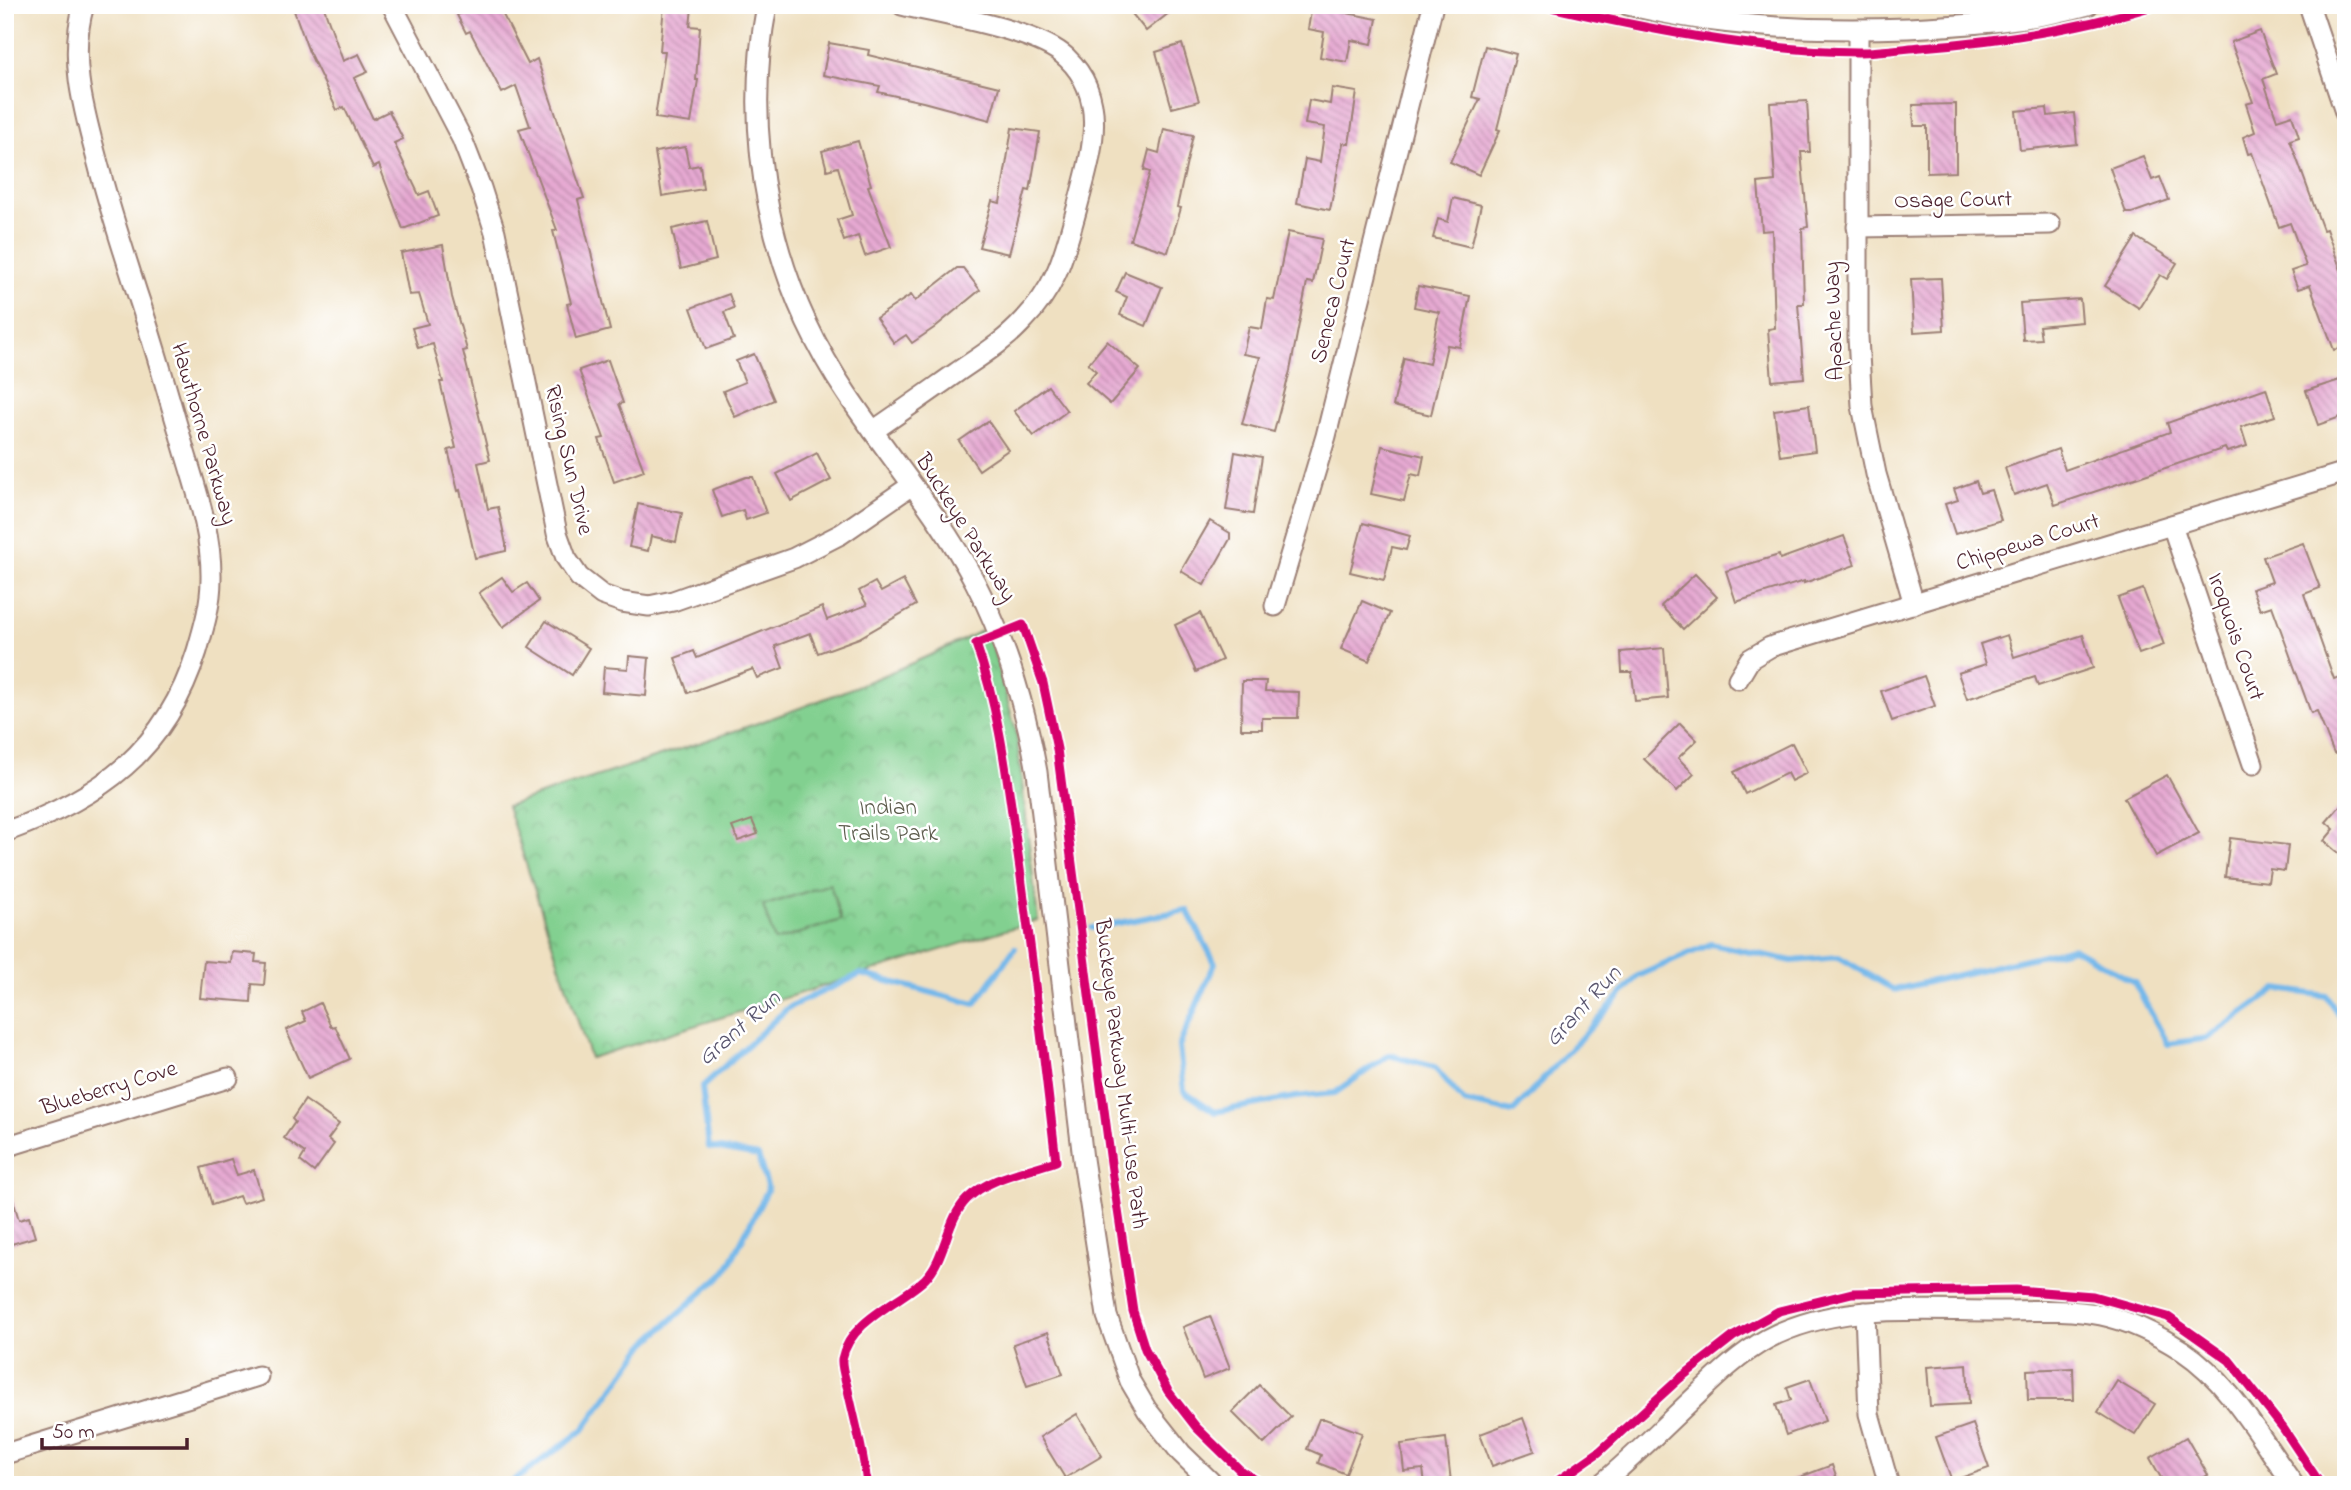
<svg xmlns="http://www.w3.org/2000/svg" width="2351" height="1490" viewBox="0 0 2351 1490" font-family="'Indie Flower',sans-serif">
  <defs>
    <pattern id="park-crowns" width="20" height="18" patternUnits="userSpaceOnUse" patternTransform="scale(1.75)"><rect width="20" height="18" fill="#82d090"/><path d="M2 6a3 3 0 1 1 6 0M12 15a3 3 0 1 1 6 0" fill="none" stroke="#72b27c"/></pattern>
    <pattern id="building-back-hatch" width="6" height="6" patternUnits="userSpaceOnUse" patternTransform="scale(1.75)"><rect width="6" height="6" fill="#e6a9d2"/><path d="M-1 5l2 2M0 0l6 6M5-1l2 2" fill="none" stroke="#bc89ab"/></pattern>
  </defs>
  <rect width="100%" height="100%" fill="#fff"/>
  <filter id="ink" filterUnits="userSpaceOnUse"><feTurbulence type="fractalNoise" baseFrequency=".0143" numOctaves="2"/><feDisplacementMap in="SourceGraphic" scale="14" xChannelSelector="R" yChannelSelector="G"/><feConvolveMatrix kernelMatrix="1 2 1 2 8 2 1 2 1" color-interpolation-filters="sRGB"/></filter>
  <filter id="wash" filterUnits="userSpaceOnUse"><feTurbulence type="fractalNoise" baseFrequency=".00686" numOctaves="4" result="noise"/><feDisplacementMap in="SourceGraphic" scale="28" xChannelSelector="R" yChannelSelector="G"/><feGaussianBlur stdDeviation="1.57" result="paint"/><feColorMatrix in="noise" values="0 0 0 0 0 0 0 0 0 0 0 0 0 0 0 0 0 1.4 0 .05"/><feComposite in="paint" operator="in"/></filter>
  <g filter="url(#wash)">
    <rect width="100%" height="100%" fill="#efe0c1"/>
    <path fill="url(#park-crowns)" stroke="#66785e" stroke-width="2" d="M987 628 1016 731 1038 920 590 1058 507 806C668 752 835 705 987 628Z"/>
    <polygon fill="#82d090" stroke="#66785e" stroke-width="2" points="830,884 841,920 775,941 763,906"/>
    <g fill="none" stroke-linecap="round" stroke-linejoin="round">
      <g stroke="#74b8ea" stroke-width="6">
        <polyline points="1092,928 1187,910 1215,963 1179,1046 1184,1091 1215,1112 1295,1097 1335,1093 1389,1055 1434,1067 1464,1102 1513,1112 1638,976 1711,944 1792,961 1839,957 1894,990 2073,948 2134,982 2168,1044 2208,1038 2277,989 2327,996 2346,1026"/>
        <polyline points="508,1485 583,1430 646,1343 726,1271 768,1189 758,1156 709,1147 702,1087 789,1007 861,974 975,1004 1015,948"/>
      </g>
    </g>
    <g id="blocks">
      <g fill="url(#building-back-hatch)">
        <polygon points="292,5 323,5 343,61 359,54 368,72 354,78 373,119 389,111 403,139 394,143 419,195 429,191 438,216 403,229 379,165 373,168 344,107 337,110 309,52"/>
        <polygon points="467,5 498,5 528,64 537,59 584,198 578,200 610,330 576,339 567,304 571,303 553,231 557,230 519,129 530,126 516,86 502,93 470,31 466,33 457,15 469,9"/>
        <polygon points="664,5 692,8 690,26 700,27 696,80 698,80 691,123 655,118 665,51 660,51"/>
        <polygon points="1125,5 1179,5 1146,31"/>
        <polygon points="1312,6 1377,19 1372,44 1351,40 1347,62 1320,57 1324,32 1308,29"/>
        <polygon points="2260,31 2276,74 2263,79 2277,120 2292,115 2299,137 2290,140 2323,230 2326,229 2346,284 2346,346 2334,350 2310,285 2298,289 2291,271 2306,266 2290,223 2279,227 2252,153 2248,154 2243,137 2255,132 2246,104 2253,102 2231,42"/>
        <polygon points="829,43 869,50 868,55 999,87 990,120 923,102 878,92 880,86 823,75"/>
        <polygon points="1182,44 1199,101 1172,108 1156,52"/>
        <polygon points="1485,46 1516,54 1497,129 1500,130 1479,175 1450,162 1480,99 1472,97"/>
        <polygon points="1332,88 1357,92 1349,144 1343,143 1330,210 1297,203 1305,159 1320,162 1325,127 1305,124 1309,100 1330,104"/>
        <polygon points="1807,101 1810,152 1801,152 1808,227 1802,228 1804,304 1798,304 1804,378 1772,381 1768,329 1775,328 1772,230 1762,231 1758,183 1775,181 1770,103"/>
        <polygon points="1956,104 1956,172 1927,173 1927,126 1914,126 1913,105"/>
        <polygon points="2047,108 2048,116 2074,113 2077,144 2020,150 2016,111"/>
        <polygon points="1012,128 1040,132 1030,191 1026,190 1009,254 979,247 992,201 1000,203"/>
        <polygon points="1164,129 1193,135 1177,207 1181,208 1168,252 1130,240 1150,172 1144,170 1149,150 1159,153"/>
        <polygon points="858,141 871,185 868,186 891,247 865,256 858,236 844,241 837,220 852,215 838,167 827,170 822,151"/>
        <polygon points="685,147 689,167 700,165 703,189 662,196 655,152"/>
        <polygon points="2143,156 2152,180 2160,177 2169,200 2132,213 2126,213 2110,168"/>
        <polygon points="1453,198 1481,205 1471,247 1433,238 1438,219 1448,222"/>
        <polygon points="707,221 716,260 681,269 672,229"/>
        <polygon points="1288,232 1322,239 1313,283 1307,282 1290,371 1274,432 1242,424 1260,357 1243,354 1249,327 1262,329 1267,299 1274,300"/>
        <polygon points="2136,237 2177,263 2167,279 2160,275 2139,308 2105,286"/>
        <polygon points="443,245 452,297 467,350 463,351 490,460 478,463 488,509 498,507 506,544 506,551 475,558 460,490 458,491 448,450 456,448 440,382 443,382 433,344 418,348 412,328 428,324 419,294 409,295 401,253"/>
        <polygon points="957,268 963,268 980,290 934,328 912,343 906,335 894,343 876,318 911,295 915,301"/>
        <polygon points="1125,272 1162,287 1146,326 1120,315 1127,297 1116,292"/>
        <polygon points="1941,278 1944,330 1914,332 1911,279"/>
        <polygon points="1418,286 1470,296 1460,347 1447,345 1431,415 1393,406 1404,358 1429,364 1439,312 1414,307"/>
        <polygon points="729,294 734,308 724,312 734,339 706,349 691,308"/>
        <polygon points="2080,299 2082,322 2039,326 2041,339 2023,340 2020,303"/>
        <polygon points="1107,341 1140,369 1110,404 1086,383 1096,371 1088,364"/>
        <polygon points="754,354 774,400 735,417 723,391 745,382 736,361"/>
        <polygon points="608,360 623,403 619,404 644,471 614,482 599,439 604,438 579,370"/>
        <polygon points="2346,378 2346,415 2318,425 2306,391"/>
        <polygon points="1048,386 1067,411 1034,436 1014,411"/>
        <polygon points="2266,388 2275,416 2241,427 2247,446 2227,452 2225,448 2055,505 2047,483 2014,495 2005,468 2058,449 2065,470 2170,432 2167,423"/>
        <polygon points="1809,405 1815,451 1780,456 1774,410"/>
        <polygon points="988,421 1008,450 979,470 959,441"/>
        <polygon points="1382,446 1424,456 1420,476 1411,474 1404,501 1371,494"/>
        <polygon points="1235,452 1262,457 1253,514 1226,510"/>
        <polygon points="817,453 831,480 791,501 777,474"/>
        <polygon points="746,477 753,477 766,513 746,520 743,510 722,517 712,490"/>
        <polygon points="1976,481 1980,493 1991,490 2001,520 1955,534 1945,504 1958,500 1954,489"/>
        <polygon points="638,504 682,513 676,542 651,536 648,551 629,547"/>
        <polygon points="1210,521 1230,533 1230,539 1204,585 1181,571"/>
        <polygon points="1363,523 1410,536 1406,550 1392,547 1384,580 1350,572"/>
        <polygon points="1844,536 1855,565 1804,583 1804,581 1736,602 1726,571 1779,555 1780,559"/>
        <polygon points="2303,543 2320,588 2304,594 2334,679 2346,675 2346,750 2334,754 2317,711 2311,713 2272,606 2260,610 2252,589 2272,582 2263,557"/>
        <polygon points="1695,574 1717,597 1683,629 1661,606"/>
        <polygon points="502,577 513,592 527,583 539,601 503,627 479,593"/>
        <polygon points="903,580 916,605 859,638 818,653 810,633 775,646 783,668 757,678 753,669 688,693 675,658 694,651 697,658 822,607 827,620 867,605 859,591 875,582 881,592"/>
        <polygon points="2143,589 2164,645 2139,654 2118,598"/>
        <polygon points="1362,601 1390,613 1369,661 1341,649"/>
        <polygon points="1200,613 1222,660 1196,672 1175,625"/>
        <polygon points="546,621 589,648 572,675 529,647"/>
        <polygon points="2007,635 2014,657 2083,635 2093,668 2038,686 2035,677 1967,699 1958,673 1986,664 1980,644"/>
        <polygon points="1664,648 1668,698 1635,701 1632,672 1622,672 1621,652"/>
        <polygon points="629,656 649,658 646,696 602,692 604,667 628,669"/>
        <polygon points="1924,676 1935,706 1892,721 1881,691"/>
        <polygon points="1242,681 1266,681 1265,691 1299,692 1298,718 1262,718 1262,729 1241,729"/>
        <polygon points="1680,723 1697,740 1678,758 1694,774 1677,791 1644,759"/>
        <polygon points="1792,743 1807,773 1791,781 1787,773 1745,794 1734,772"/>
        <polygon points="2167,775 2199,833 2156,856 2124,798"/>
        <polygon points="2346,799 2346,860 2324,841 2334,829 2326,822"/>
        <polygon points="752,820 758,834 738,841 732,827"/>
        <polygon points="2230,838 2288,845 2285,871 2270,869 2268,882 2225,877"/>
        <polygon points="232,952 256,954 255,962 266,963 264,985 252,984 251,1002 200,998 204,961 231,963"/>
        <polygon points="320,1003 331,1027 335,1026 350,1059 308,1078 286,1030 306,1021 302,1012"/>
        <polygon points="305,1100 339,1124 328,1139 334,1144 314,1172 300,1161 305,1153 284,1138 295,1122 292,1119"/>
        <polygon points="231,1159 237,1175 254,1170 262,1197 242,1203 239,1196 212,1205 201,1168"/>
        <polygon points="9,1186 19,1220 29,1217 35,1237 5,1246 5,1187"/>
        <polygon points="1210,1316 1230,1368 1203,1379 1183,1327"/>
        <polygon points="1048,1332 1063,1374 1027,1386 1013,1344"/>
        <polygon points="1967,1364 1969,1404 1930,1406 1927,1367"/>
        <polygon points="2073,1368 2074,1400 2028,1400 2027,1370"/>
        <polygon points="1810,1379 1825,1421 1786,1435 1776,1405 1791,1400 1787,1387"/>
        <polygon points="2117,1381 2155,1404 2135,1435 2098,1412"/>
        <polygon points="1259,1385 1291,1417 1264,1444 1232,1412"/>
        <polygon points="1077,1414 1102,1456 1065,1478 1040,1437"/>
        <polygon points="1523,1418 1535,1451 1492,1466 1480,1434"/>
        <polygon points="1319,1419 1325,1419 1362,1433 1346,1474 1318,1463 1321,1455 1307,1449"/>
        <polygon points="1973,1424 1989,1468 1952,1481 1936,1437"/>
        <polygon points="2186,1437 2208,1475 2190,1485 2165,1485 2150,1458"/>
        <polygon points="1446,1438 1451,1482 1425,1484 1423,1469 1404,1471 1401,1444"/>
        <polygon points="1832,1465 1839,1485 1784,1485 1784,1483"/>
      </g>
    </g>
  </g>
  <g filter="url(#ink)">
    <use href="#blocks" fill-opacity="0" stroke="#9c8076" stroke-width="2"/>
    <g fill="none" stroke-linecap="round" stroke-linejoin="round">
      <defs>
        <g id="minor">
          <polyline points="392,5 462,139 481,188 495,232 557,533 566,558 579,577 602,595 622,602 649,606 673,601 794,558 841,534 912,485"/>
          <path d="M767 5C741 139 771 282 847 394 889 457 940 515 975 582 1007 643 1025 705 1037 772L1083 1159 1107 1316 1130 1381 1147 1410 1181 1453 1214 1485"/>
          <path d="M1628 5C1720 28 1814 31 1908 28 1968 25 2030 21 2088 5"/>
          <polyline points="2309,5 2346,115"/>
          <polyline points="1858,30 1858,337 1862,406 1876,474 1914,604"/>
          <polyline points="1857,227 2050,224"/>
          <path d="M873 431C901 412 929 392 956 373 979 357 1004 342 1023 321 1058 285 1064 254 1077 208 1090 158 1111 100 1067 58 1039 30 943 15 902 5"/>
          <polyline points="2172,525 2253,764"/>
          <polyline points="1275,606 1326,436 1433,5"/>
          <polyline points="1738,679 1750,659 1770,647 2346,472"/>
          <path d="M5 832C100 798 166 751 197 651 204 627 211 604 211 579 212 529 193 482 180 435 166 388 153 340 137 293 124 252 111 213 100 171 86 117 67 61 84 5"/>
          <polyline points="5,1147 228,1078"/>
          <polyline points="1865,1312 1869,1414 1889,1485"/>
          <polyline points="5,1454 258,1376"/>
          <path d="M1600 1485C1634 1457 1665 1425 1697 1395 1719 1374 1740 1354 1767 1339 1837 1302 1918 1311 1995 1311 2030 1311 2066 1308 2101 1315 2130 1321 2158 1335 2183 1351 2230 1382 2261 1440 2294 1485"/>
        </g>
      </defs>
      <use href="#minor" stroke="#9c8076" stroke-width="23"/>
      <use href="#minor" stroke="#fff" stroke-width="19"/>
      <defs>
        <g id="cycleway">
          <path d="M1542 5C1642 28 1755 51 1858 52 1879 52 1900 49 1921 47 2000 41 2080 29 2156 5"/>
          <path d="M867 1485C864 1453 855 1422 848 1390 846 1381 841 1368 842 1359 850 1320 901 1302 925 1279 946 1258 946 1220 967 1199 991 1176 1026 1172 1056 1161 1044 1057 1032 952 1017 848 1007 778 1000 712 976 644L1023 625 1043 683 1057 749 1111 1163 1133 1311 1145 1349 1168 1391 1196 1427 1241 1471 1264 1485"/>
          <polyline points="1552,1485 1599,1452 1679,1379 1734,1336 1779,1311 1852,1293 2016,1290 2093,1296 2168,1317 2229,1360 2283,1428 2321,1485"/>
        </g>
      </defs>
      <use href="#cycleway" stroke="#fff" stroke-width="13"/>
      <use href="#cycleway" stroke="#d6006c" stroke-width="9"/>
    </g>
  </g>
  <g text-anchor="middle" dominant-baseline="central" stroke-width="5" stroke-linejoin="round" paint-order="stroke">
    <g font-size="23" fill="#4a1f2b" stroke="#fff">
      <text transform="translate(1953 201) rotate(-1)">Osage Court</text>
      <text transform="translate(1334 301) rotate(-76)">Seneca Court</text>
      <text transform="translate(1835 321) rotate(-92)">Apache Way</text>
      <text transform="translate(203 434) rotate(74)">Hawthorne Parkway</text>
      <text transform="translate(568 460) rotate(77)">Rising Sun Drive</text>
      <text transform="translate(965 528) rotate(58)">Buckeye Parkway</text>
      <text transform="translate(2028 543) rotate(-17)">Chippewa Court</text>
      <text transform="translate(2235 637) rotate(71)">Iroquois Court</text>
      <text transform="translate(1120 1074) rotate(83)">Buckeye Parkway Multi-Use Path</text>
      <text transform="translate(109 1089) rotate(-17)">Blueberry Cove</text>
    </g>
    <g font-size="23" fill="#5e5d4e" stroke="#fff">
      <text x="888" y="808">Indian<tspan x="888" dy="26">Trails Park</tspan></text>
    </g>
    <g font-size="24" font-style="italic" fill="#59556e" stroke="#fff">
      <text transform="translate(1584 1007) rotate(-47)">Grant Run</text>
      <text transform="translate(740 1029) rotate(-41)">Grant Run</text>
    </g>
  </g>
  <rect width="2351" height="1490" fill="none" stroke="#fff" stroke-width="28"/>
  <path d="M42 1438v10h145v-10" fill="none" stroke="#4a1f2b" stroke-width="3.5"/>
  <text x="52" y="1438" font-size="21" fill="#4a1f2b" stroke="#ffffff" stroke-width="5" paint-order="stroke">50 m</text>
</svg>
